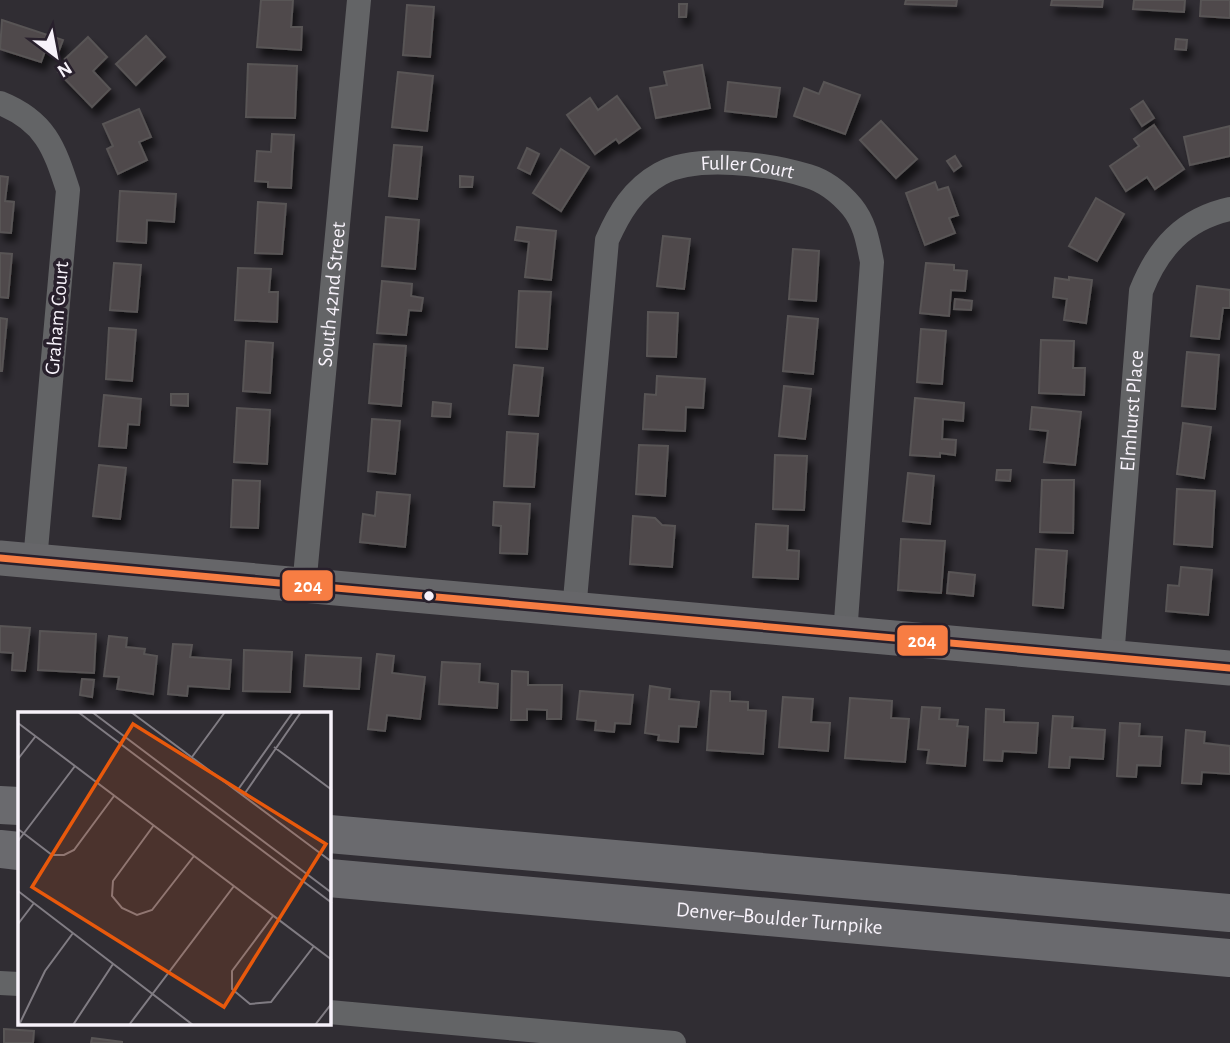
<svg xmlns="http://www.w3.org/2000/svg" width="1230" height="1043" viewBox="0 0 1230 1043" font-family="'Alegreya Sans',sans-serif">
  <defs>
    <filter id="shadow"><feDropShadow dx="4.5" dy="8" stdDeviation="3.5" flood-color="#0009"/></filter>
  </defs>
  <rect width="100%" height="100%" fill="#302d33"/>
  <g fill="#4f4a4c" stroke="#585455" stroke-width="2" filter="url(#shadow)">
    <polygon points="261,0 293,0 291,27 302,27 301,50 257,47"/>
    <polygon points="906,0 957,0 956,6 905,4"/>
    <polygon points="1052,0 1103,0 1102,7 1051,5"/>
    <polygon points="1134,0 1185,0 1184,12 1133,9"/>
    <polygon points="1201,0 1230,0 1230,18 1200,16"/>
    <polygon points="679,4 687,4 686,17 679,17"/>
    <polygon points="407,5 434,7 430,57 403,55"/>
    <polygon points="2,20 63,40 58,53 46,49 41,62 0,49"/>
    <polygon points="146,36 165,57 136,85 116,64"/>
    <polygon points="88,37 107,57 93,71 110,89 92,107 58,72 68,62 65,59"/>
    <polygon points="1176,39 1187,40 1186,50 1175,49"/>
    <polygon points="248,64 297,66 295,118 246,117"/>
    <polygon points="702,65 710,108 656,118 650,88 667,85 664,72"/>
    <polygon points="398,72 433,76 427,131 392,127"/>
    <polygon points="728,82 780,88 776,117 725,111"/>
    <polygon points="824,82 860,95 845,134 794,116 804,88 819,94"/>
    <polygon points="617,96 640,128 619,143 616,139 595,154 567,115 590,98 598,110"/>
    <polygon points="1143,101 1154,118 1142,126 1131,109"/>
    <polygon points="139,109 151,137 139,142 147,160 118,174 107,149 113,146 103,124"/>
    <polygon points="881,121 917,159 896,178 860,140"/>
    <polygon points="1154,125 1184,169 1155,189 1147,177 1126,191 1110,166 1139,146 1134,139"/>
    <polygon points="1230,126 1230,156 1190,165 1184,137"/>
    <polygon points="272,134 294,135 291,188 268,187 268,182 255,181 257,151 271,152"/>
    <polygon points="394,145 422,147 417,199 389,196"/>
    <polygon points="527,148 539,154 530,174 518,168"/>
    <polygon points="561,149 589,167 561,211 533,193"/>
    <polygon points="955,156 961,166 954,171 947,161"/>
    <polygon points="0,176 8,177 5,201 14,202 11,233 0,232"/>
    <polygon points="460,176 473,177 472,187 460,187"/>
    <polygon points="935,182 938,190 948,187 958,215 949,218 955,233 925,245 906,193"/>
    <polygon points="120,191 176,194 174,222 147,220 146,243 117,241"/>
    <polygon points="1096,198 1124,214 1097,261 1069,246"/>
    <polygon points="258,202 286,204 282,254 255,253"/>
    <polygon points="386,217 419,220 415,269 382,266"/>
    <polygon points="517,227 556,231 551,280 525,277 529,242 515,240"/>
    <polygon points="663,236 690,239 684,289 657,286"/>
    <polygon points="793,249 819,251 816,301 789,299"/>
    <polygon points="0,253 12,254 8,298 0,297"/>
    <polygon points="114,263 141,265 137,312 110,310"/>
    <polygon points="926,263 954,265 954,270 967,271 965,291 951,290 949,316 920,313"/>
    <polygon points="238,268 271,269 269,292 278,292 277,322 235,320"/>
    <polygon points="1069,277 1092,280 1086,323 1064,320 1067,299 1053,297 1055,278 1069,280"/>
    <polygon points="382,281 412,284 411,296 423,298 421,311 409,310 406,335 377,333"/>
    <polygon points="1197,286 1230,290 1230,308 1223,308 1219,339 1191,336"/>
    <polygon points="519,291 551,292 547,349 516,347"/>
    <polygon points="955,299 972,301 971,310 954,309"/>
    <polygon points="648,312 678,313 676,357 647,356"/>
    <polygon points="788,316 818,319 813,374 783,371"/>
    <polygon points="0,318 7,319 2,371 0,371"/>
    <polygon points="109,328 136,330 132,381 106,379"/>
    <polygon points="921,329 946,331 942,384 917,382"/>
    <polygon points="1041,340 1074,341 1073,368 1085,368 1084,395 1039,393"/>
    <polygon points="246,341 273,343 270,393 243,391"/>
    <polygon points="374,344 406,346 401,406 369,403"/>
    <polygon points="1187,352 1219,355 1215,409 1182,406"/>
    <polygon points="514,365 543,368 538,416 509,414"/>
    <polygon points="657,376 705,379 703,408 686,407 685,431 643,429 645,394 656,395"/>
    <polygon points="784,386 811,389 805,439 779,436"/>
    <polygon points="171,394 188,394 188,406 171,405"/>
    <polygon points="104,395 141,399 139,425 128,424 126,448 99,446"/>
    <polygon points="915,398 964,403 963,421 943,419 942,439 956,440 955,455 940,453 940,457 910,455"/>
    <polygon points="433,402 451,404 450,417 432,416"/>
    <polygon points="1032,407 1081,412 1075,465 1044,462 1048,431 1030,429"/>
    <polygon points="237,408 270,410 267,464 234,462"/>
    <polygon points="372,419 400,421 395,474 368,471"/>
    <polygon points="1183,423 1211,427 1204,478 1177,474"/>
    <polygon points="507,432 538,434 534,487 504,486"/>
    <polygon points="639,445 668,446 665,496 636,494"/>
    <polygon points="775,455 807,456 804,510 773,509"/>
    <polygon points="99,465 126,468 120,519 93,516"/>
    <polygon points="997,470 1011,470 1010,481 996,480"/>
    <polygon points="908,473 934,476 930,524 903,521"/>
    <polygon points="233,480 260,481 258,528 231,527"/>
    <polygon points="1042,480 1074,480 1073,533 1040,532"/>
    <polygon points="1177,489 1215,491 1212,547 1174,544"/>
    <polygon points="377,492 410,495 405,547 360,542 363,514 375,516"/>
    <polygon points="494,502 530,504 527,554 500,553 501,526 493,525"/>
    <polygon points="633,516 655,518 662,525 675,526 672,567 630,564"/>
    <polygon points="756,524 788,526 787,550 799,551 798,579 753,577"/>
    <polygon points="901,539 945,541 941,593 898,590"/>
    <polygon points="1036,549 1067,551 1063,608 1033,605"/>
    <polygon points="1181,567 1212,570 1208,615 1166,611 1168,585 1179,586"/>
    <polygon points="949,572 975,575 973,596 947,593"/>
    <polygon points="0,626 30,628 25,671 12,670 13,653 0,652"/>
    <polygon points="40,631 96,634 94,673 38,670"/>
    <polygon points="109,636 127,638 126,647 145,649 144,654 157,656 153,694 117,689 119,677 104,676"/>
    <polygon points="173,644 192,645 190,657 231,660 229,689 188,686 187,696 168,694"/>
    <polygon points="244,650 292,652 290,692 243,691"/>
    <polygon points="377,654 394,656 392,673 425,677 420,719 387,715 385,731 368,729"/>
    <polygon points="306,655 361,658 359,689 304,686"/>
    <polygon points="442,662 480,664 479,682 498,684 497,708 439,704"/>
    <polygon points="512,671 528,672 528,685 562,685 561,719 547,719 547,710 527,709 527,720 511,720"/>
    <polygon points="82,679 94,680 92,697 80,695"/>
    <polygon points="650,686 670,689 669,699 699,702 696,727 679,726 678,742 658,740 659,735 645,733"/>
    <polygon points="580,691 633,695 630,724 615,723 614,732 595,730 596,721 577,719"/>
    <polygon points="711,691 730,692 730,701 748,702 748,710 766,711 763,754 707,750"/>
    <polygon points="783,697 813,699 811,722 830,723 828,751 779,747"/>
    <polygon points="850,698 892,701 891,718 909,719 905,762 845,758"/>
    <polygon points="922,707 940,708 939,719 958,720 957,726 968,727 965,766 927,763 929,750 918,749"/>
    <polygon points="986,709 1004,710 1004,722 1038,723 1036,753 1003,751 1002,761 984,760"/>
    <polygon points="1053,716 1073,717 1072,728 1105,730 1103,759 1070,757 1069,768 1049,767"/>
    <polygon points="1120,723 1140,724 1139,736 1162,737 1160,766 1137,765 1136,777 1117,776"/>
    <polygon points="1186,730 1205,732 1204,743 1230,746 1230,774 1202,772 1201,784 1182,783"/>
    <polygon points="4,1029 34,1031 33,1043 4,1043"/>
    <polygon points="92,1038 122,1042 122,1043 91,1043"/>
  </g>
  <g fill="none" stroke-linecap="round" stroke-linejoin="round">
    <g stroke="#636466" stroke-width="24">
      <path d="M0 103C45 121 54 147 68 190L35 561"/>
      <path id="s1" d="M304 587 359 0"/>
      <path id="s2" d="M574 611 607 240C619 213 633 189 660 174 696 154 770 164 808 176 825 181 841 194 852 207 865 223 868 242 872 262L845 635"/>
      <path id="s3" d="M1112 658 1141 291C1158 248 1184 219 1230 209"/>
      <polyline points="0,983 19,984"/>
      <polyline points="329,1012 674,1043"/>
    </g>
    <polyline stroke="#666669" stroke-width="35" points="0,558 1230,668"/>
    <g stroke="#6a6a6e" stroke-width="38">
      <polyline points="0,805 19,806"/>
      <polyline points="329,834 1230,913"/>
      <polyline points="0,849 19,851"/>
      <path id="s4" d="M329 878 1230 958"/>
    </g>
    <defs>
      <polyline id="bus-1" points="0,558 1230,668"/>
    </defs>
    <use href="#bus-1" stroke="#28202c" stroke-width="12"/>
    <use href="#bus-1" stroke="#f77d43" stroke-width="7"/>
  </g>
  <circle fill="#f7f2fa" stroke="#28202c" stroke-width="2.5" cx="429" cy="596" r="6"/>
  <g text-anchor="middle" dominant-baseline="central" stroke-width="7" stroke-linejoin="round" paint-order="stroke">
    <g font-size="21" fill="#f7f2fa" stroke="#28202c">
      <text stroke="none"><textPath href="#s2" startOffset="548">Fuller Court</textPath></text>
      <text stroke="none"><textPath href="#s1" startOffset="294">South 42nd Street</textPath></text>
      <text transform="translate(57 318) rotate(-85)">Graham Court</text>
      <text stroke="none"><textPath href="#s3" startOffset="248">Elmhurst Place</textPath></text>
      <text stroke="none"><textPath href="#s4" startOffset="452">Denver–Boulder Turnpike</textPath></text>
    </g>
  </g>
  <g transform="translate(18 712)">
    <rect width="313" height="313" fill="#302d33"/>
    <path fill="none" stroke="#807c83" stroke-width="2" d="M60 0 314 191M74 0 314 181M113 0 314 150M0 11 314 248M256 35 314 78M174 45 207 0M0 47 17 25M219 79 275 0M225 84 283 0M136 113 95 169 94 184 104 196 119 203 134 198 176 144M0 117 34 143H46L56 138 96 84M0 129 57 54M0 179 175 313M255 204 214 259V277L232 292 253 290 296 234M0 212 16 191M1 313 27 259 55 221M55 313 95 252M111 313 216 174M297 313 314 291"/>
    <path fill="#e8590c" fill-opacity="0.15" stroke="#e8590c" stroke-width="3.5" d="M115 12 308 132 206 295 14 175Z"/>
    <rect width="313" height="313" fill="none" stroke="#f7f2fa" stroke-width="3.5"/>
  </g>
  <g stroke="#28202c" stroke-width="2.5">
    <rect x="281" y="569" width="53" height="33" rx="7" fill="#f77d43"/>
    <rect x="896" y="624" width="53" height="33" rx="7" fill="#f77d43"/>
  </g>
  <g font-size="19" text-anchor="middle" font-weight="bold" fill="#fff">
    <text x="308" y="592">204</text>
    <text x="922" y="647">204</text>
  </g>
  <g transform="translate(56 56) rotate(148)" stroke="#28202c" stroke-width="5" paint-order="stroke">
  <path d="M0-5L12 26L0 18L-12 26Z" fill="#f7f2fa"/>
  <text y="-10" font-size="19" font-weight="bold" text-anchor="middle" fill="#f7f2fa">N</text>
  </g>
</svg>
